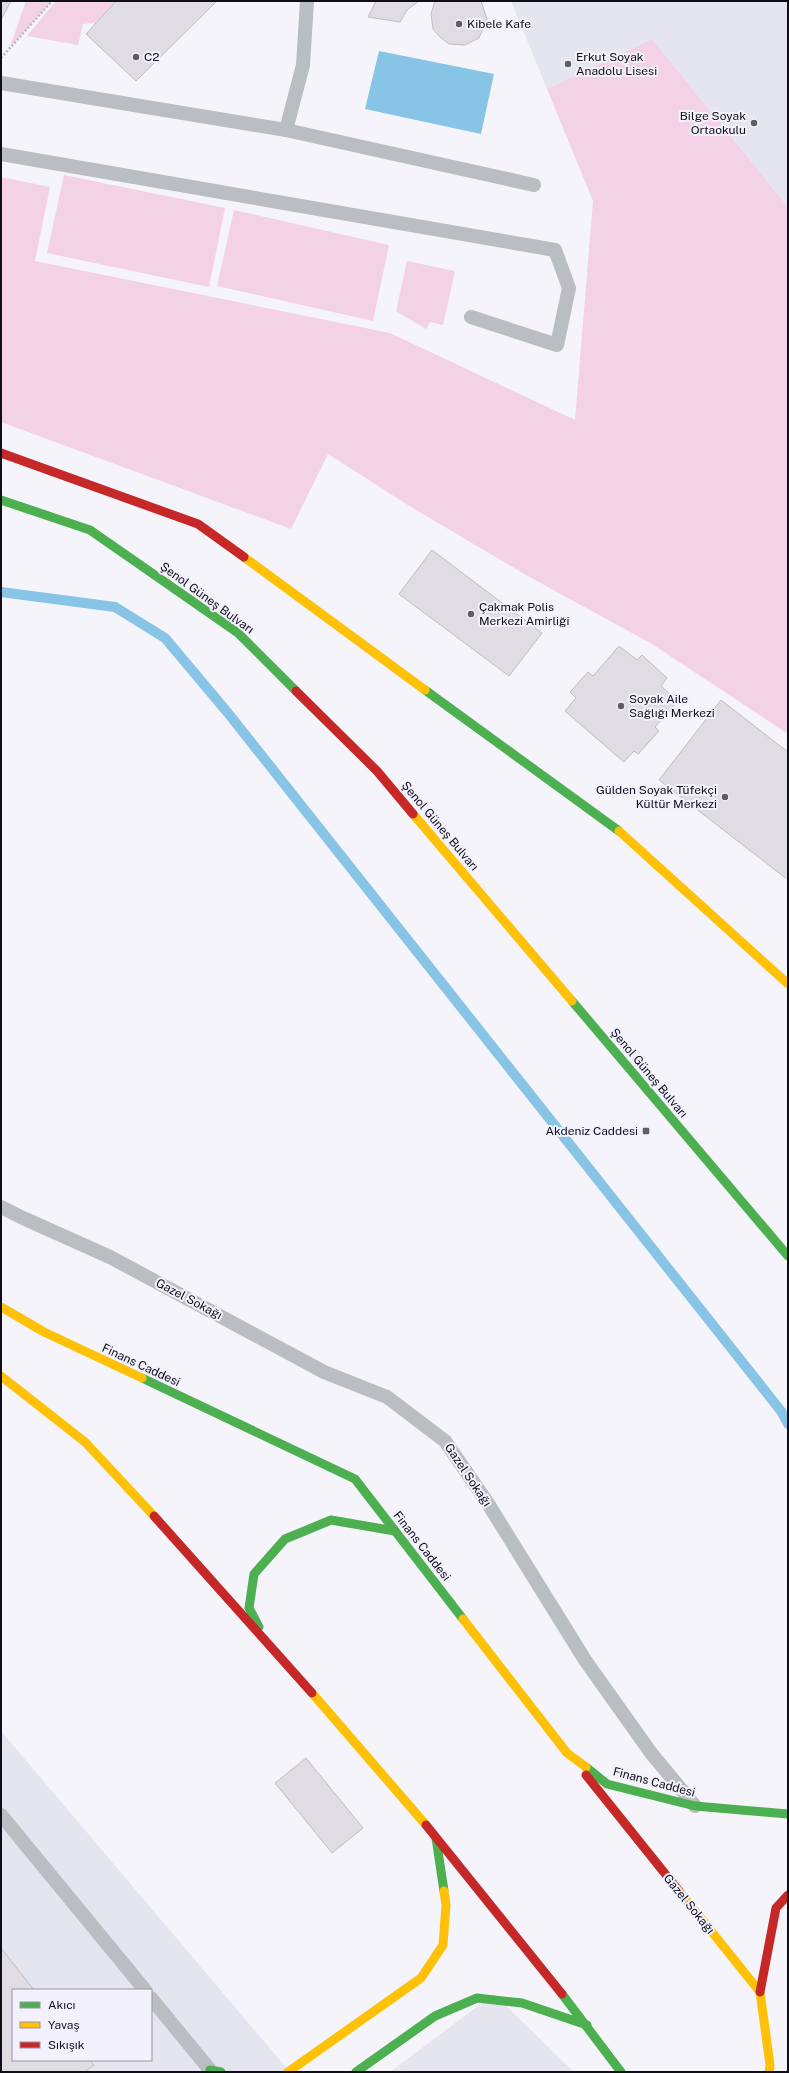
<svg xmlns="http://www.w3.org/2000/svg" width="789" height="2073" viewBox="0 0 789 2073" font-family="'Public Sans',sans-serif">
  <rect width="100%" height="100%" fill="#f4f4fa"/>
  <g fill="#e5e5f0" fill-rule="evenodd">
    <polygon points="511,1 788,1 788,207 652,39 547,89"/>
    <path d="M1 1731 290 2072H1ZM13 1990H151V2060H13Z"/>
    <polygon points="494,1994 574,2072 390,2072"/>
  </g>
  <g fill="#f3d2e6">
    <polygon points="26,1 52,1 10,47"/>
    <polygon points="56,1 116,1 95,23 83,24 78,45 27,36"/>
    <polygon points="652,39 788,207 788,734 652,644 526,575 411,507 328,454 291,529 1,422 1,177 50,187 35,261 390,333 575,420 593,201 547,89"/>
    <polygon points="64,175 225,208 209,287 47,253"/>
    <polygon points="234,210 389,245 373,321 217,286"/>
    <polygon points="407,261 455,271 443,325 430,322 426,329 396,311"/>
  </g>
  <polygon fill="#88c4e6" points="379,51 494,74 481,134 365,109"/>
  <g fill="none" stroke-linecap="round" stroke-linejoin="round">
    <polyline stroke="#88c4e6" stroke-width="10" points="1,592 115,607 165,638 228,713 781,1411 788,1424"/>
  </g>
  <g fill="#e0dce4" stroke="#c0bcc4">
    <polygon points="1,1 11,1 1,20"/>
    <polygon points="116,1 217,1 136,81 86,34"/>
    <polygon points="376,1 419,1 407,10 400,22 368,17"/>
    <polygon points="435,1 481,1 487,19 479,38 465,45 449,44 440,37 433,29 431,14"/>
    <polygon points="432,550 542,633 509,676 399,594"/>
    <polygon points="619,646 637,660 642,655 667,678 661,686 678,701 655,727 659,731 638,754 634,751 624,762 565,711 576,698 570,692 588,672 593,676"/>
    <polygon points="721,700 788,752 788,880 659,780"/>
    <polygon points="306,1758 363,1828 332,1853 275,1783"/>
    <polygon points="1,1948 34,1990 13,1990 13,2060 90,2060 94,2065 85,2072 1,2072"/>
  </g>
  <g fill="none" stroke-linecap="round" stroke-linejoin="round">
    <polyline stroke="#b8b9be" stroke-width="2.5" stroke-dasharray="2 2" stroke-linecap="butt" points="1,58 52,1"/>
    <g stroke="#babdc1" stroke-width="14">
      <polyline points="1,83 286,130 303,65 307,1"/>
      <polyline points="286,130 534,185"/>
      <polyline points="1,154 555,250 569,288 557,345 471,317"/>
      <polyline points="1,1207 23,1218 110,1257 324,1372 387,1397 445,1441 487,1502 585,1660 651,1753 695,1806"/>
      <polyline points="1,1815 145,1990"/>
      <polyline points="151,1998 210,2070"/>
    </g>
    <g stroke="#4caf50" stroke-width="9">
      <polyline points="1,500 90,530 238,633 296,691"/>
      <polyline points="425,690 619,831"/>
      <polyline points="572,1001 788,1256"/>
      <polyline points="142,1378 355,1479 463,1619"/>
      <polyline points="259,1627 249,1608 254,1574 285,1539 331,1520 395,1531"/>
      <polyline points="586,1767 607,1784 695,1806 788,1814"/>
      <polyline points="436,1838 444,1891"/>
      <polyline points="562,1994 621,2072"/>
      <polyline points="210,2070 221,2072"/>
      <polyline points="356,2072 435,2016 477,1998 522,2003 587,2025"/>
    </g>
    <g stroke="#ffc107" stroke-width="9">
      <polyline points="244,557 425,690"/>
      <polyline points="413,814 572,1001"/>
      <polyline points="619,831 788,984"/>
      <polyline points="1,1307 44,1332 142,1378"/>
      <polyline points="1,1376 85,1442 154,1516"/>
      <polyline points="463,1619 567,1753 586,1767"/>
      <polyline points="312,1693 426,1825"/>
      <polyline points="679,1891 760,1992 770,2065 769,2072"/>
      <polyline points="288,2072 421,1978 443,1945 446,1905 444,1891"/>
    </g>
    <g stroke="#c62828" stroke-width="9">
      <polyline points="1,453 198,524 244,557"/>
      <polyline points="296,691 377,771 413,814"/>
      <polyline points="154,1516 312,1693"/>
      <polyline points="586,1775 679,1891"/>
      <polyline points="426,1825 562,1994"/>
      <polyline points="760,1992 776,1908 788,1895"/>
    </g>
  </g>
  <g fill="#5f5e67" stroke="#f2f1fd" stroke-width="1.5">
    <circle cx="459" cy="24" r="4"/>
    <circle cx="136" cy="57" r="4"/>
    <circle cx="568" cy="64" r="4"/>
    <circle cx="754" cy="123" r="4"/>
    <circle cx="471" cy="614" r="4"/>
    <circle cx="621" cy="706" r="4"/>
    <circle cx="725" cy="797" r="4"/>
    <rect x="642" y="1127" width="8" height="8" rx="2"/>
  </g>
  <g text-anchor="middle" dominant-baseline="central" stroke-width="4" stroke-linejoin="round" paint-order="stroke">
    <g font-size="12" fill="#0f0e18" stroke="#f2f1fd" text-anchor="start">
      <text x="467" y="24">Kibele Kafe</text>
      <text x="144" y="57">C2</text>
      <text x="576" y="57">Erkut Soyak<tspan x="576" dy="14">Anadolu Lisesi</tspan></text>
      <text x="746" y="116" text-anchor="end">Bilge Soyak<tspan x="746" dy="14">Ortaokulu</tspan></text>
      <text x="479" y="607">Çakmak Polis<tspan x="479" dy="14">Merkezi Amirliği</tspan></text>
      <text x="629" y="699">Soyak Aile<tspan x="629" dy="14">Sağlığı Merkezi</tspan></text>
      <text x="717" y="790" text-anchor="end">Gülden Soyak Tüfekçi<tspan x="717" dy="14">Kültür Merkezi</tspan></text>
      <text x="638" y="1131" text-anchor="end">Akdeniz Caddesi</text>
    </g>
    <g font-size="12" fill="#0f0e18" stroke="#f2f1fd">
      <text transform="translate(207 598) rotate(36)">Şenol Güneş Bulvarı</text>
      <text transform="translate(440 826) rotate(50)">Şenol Güneş Bulvarı</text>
      <text transform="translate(649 1073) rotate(50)">Şenol Güneş Bulvarı</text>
      <text transform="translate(189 1299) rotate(28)">Gazel Sokağı</text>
      <text transform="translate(141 1365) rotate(25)">Finans Caddesi</text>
      <text transform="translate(468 1475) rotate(56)">Gazel Sokağı</text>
      <text transform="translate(422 1546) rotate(52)">Finans Caddesi</text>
      <text transform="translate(654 1782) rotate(15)">Finans Caddesi</text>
      <text transform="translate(689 1904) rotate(51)">Gazel Sokağı</text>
    </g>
  </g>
  <rect width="789" height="2073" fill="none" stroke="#0f0e18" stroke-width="4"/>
  <rect x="12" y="1989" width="140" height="72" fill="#f2f1fd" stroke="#9796a1"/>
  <rect x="20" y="2002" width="20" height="6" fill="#4caf50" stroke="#9796a1"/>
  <text x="48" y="2009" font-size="12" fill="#0f0e18">Akıcı</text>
  <rect x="20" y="2022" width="20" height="6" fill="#ffc107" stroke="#9796a1"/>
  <text x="48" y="2029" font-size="12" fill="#0f0e18">Yavaş</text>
  <rect x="20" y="2042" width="20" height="6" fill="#c62828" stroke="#9796a1"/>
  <text x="48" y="2049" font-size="12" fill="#0f0e18">Sıkışık</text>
</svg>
